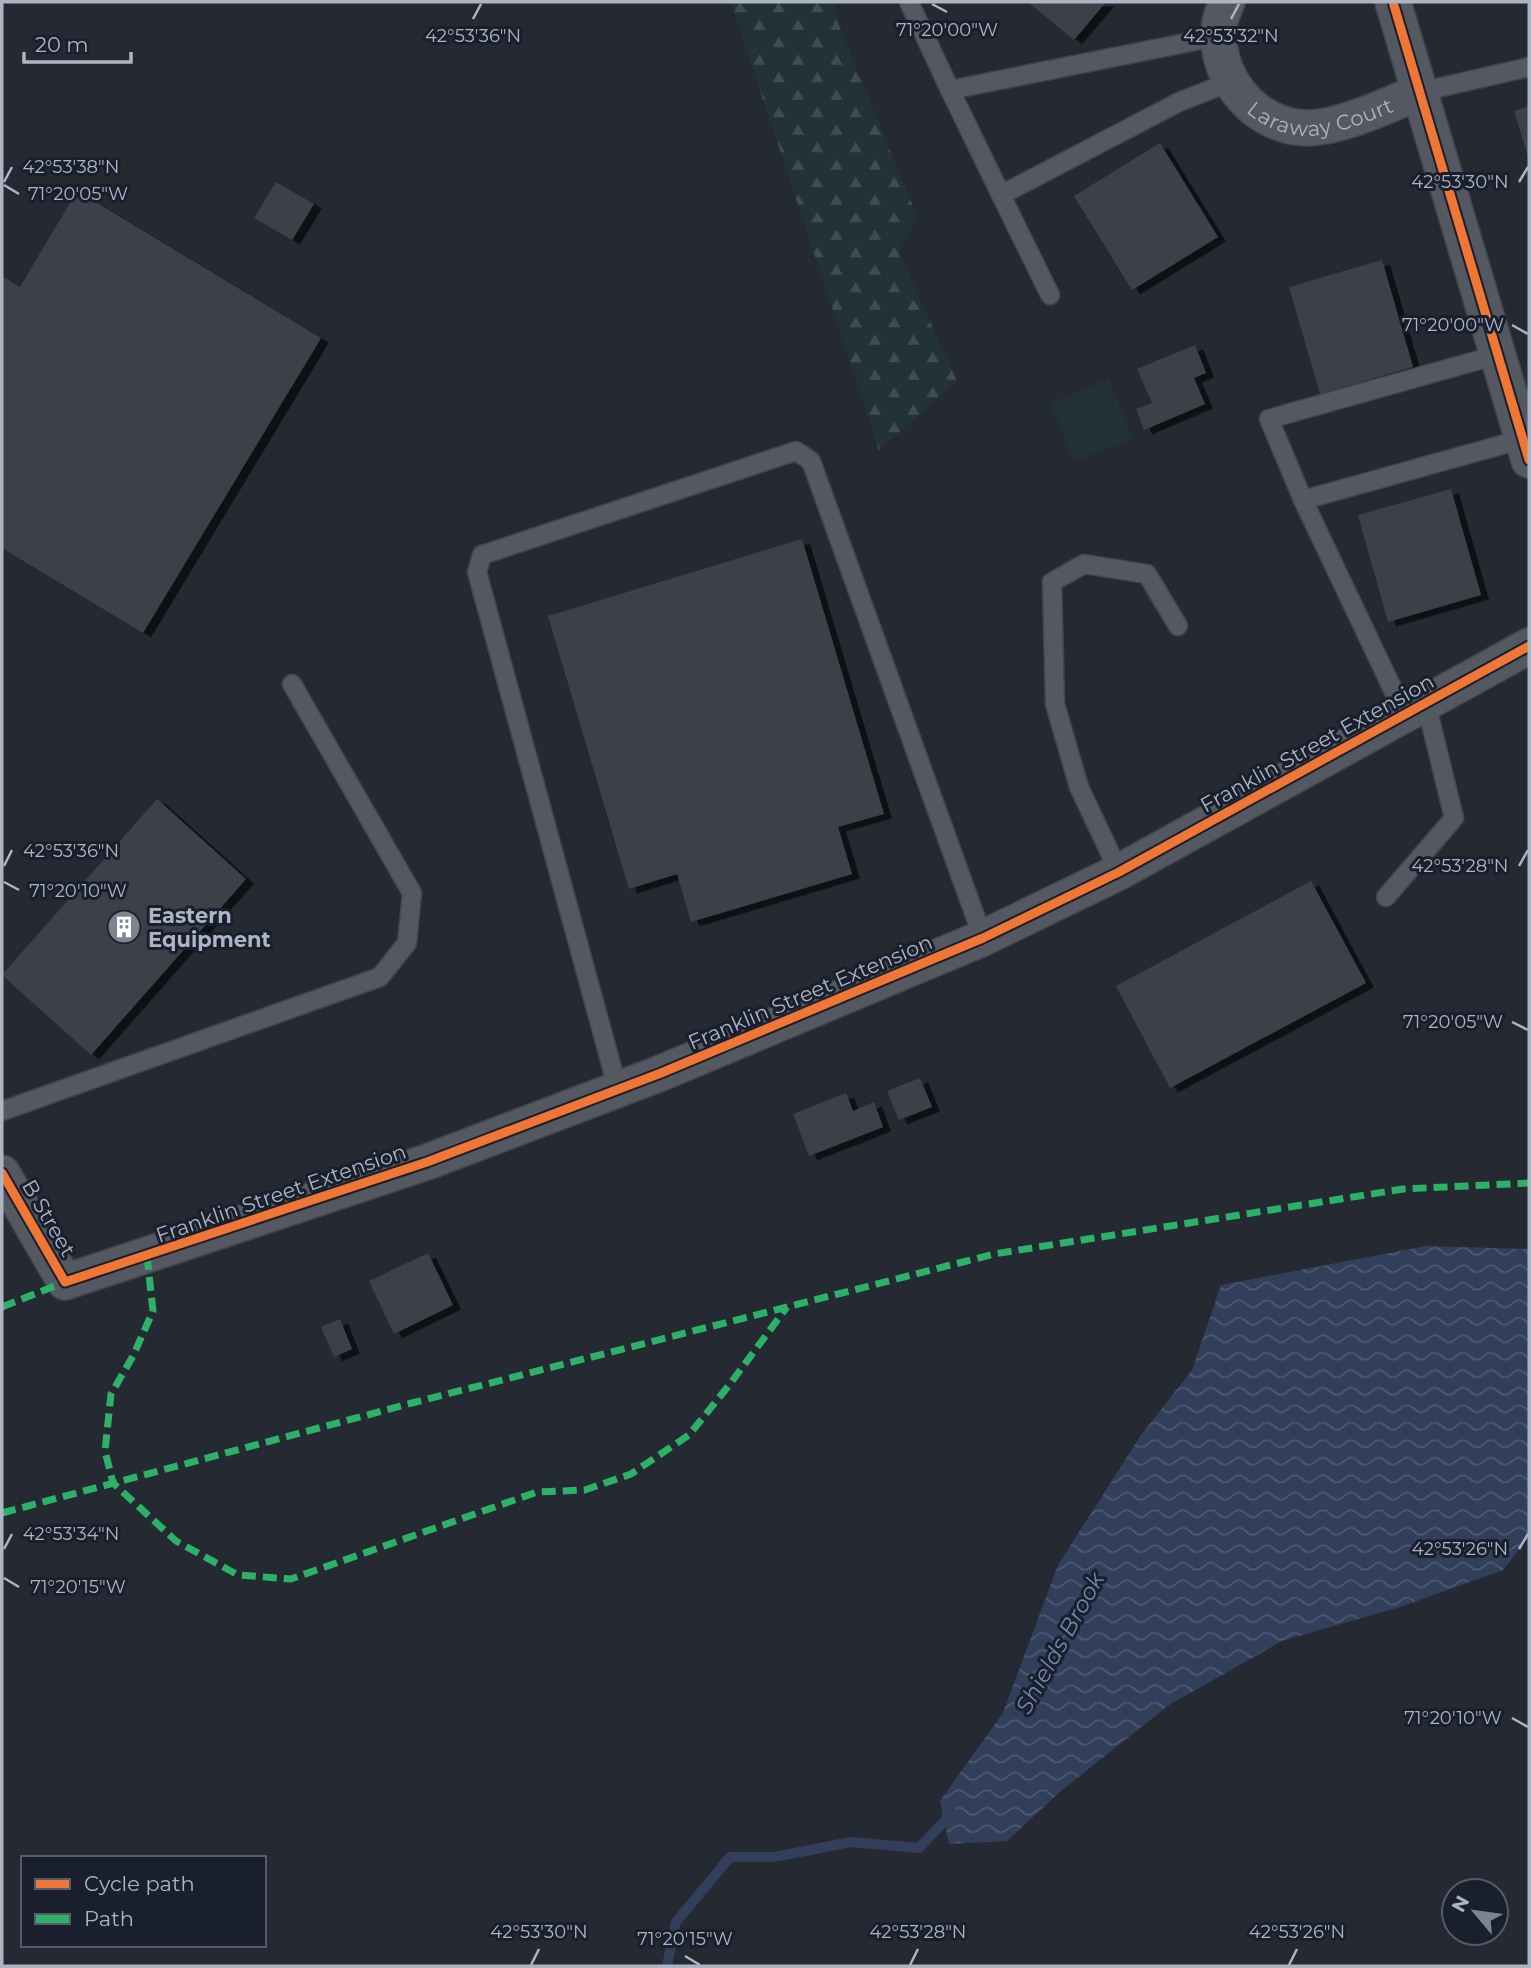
<svg xmlns="http://www.w3.org/2000/svg" width="1531" height="1968" viewBox="0 0 1531 1968" font-family="Montserrat,sans-serif">
  <defs>
    <pattern id="forest-firs" width="22" height="20" patternUnits="userSpaceOnUse" patternTransform="scale(1.75)"><rect width="22" height="20" fill="#223237"/><path d="M5 1l3.5 6h-7zM16 11l3.5 6h-7z" fill="#3f4d52"/></pattern>
    <pattern id="water-waves" width="16" height="10" patternUnits="userSpaceOnUse" patternTransform="scale(1.75)"><rect width="16" height="10" fill="#323f5b"/><path d="M0 5q4-4 8 0t8 0" fill="none" stroke="#4d5871"/></pattern>
    <filter id="shadow"><feDropShadow dx="8" dy="4.5" stdDeviation="0" flood-color="#0009"/></filter>
  </defs>
  <rect width="100%" height="100%" fill="#252932"/>
  <polygon fill="url(#forest-firs)" points="731,2 834,2 838,23 917,216 899,253 957,381 879,450"/>
  <polygon fill="#223237" points="1109,379 1133,438 1074,462 1050,403"/>
  <polygon fill="url(#water-waves)" points="1426,1246 1529,1249 1529,1537 1503,1570 1403,1606 1282,1641 1169,1705 1061,1791 1007,1841 949,1844 940,1801 1003,1713 1058,1565 1141,1435 1192,1370 1221,1285"/>
  <g fill="none" stroke-linecap="round" stroke-linejoin="round">
    <polyline stroke="#323f5b" stroke-width="10" points="667,1966 676,1922 730,1857 774,1857 851,1842 919,1848 952,1813"/>
  </g>
  <g fill="#3d4048" filter="url(#shadow)">
    <polygon points="1028,2 1106,2 1074,40"/>
    <polygon points="1529,106 1529,160 1514,111"/>
    <polygon points="1160,143 1218,237 1132,290 1074,196"/>
    <polygon points="276,182 314,204 292,240 254,218"/>
    <polygon points="77,191 321,338 143,633 2,548 2,276 20,287"/>
    <polygon points="1382,260 1413,367 1320,394 1289,287"/>
    <polygon points="1195,345 1206,373 1194,378 1205,404 1144,430 1136,409 1152,403 1137,369"/>
    <polygon points="1451,489 1481,595 1388,622 1358,515"/>
    <polygon points="802,539 884,814 838,827 852,874 691,922 677,874 629,889 548,616"/>
    <polygon points="157,799 246,879 91,1055 2,975"/>
    <polygon points="1311,881 1366,983 1170,1088 1116,986"/>
    <polygon points="920,1078 932,1107 899,1120 887,1091"/>
    <polygon points="846,1093 853,1111 874,1102 883,1127 809,1156 793,1114"/>
    <polygon points="428,1253 453,1305 394,1334 369,1281"/>
    <polygon points="340,1319 352,1349 334,1357 321,1327"/>
  </g>
  <g fill="none" stroke-linecap="round" stroke-linejoin="round">
    <defs>
      <g id="lane">
        <polyline points="909,2 950,90 1220,36"/>
        <polyline points="950,90 1001,195"/>
        <polyline points="1420,92 1529,67"/>
        <polyline points="1050,295 1001,195 1179,102 1230,82"/>
        <polyline points="1303,500 1523,439"/>
        <polyline points="1405,715 1303,500 1269,419 1497,355"/>
        <polyline points="1119,872 1079,787 1055,704 1052,582 1084,564 1147,574 1178,626"/>
        <polyline points="1386,897 1454,818 1426,703"/>
        <polyline points="618,1090 477,572 482,555 796,451 811,461 983,938"/>
        <polyline points="2,1111 380,977 407,943 412,893 292,684"/>
      </g>
      <g id="street">
        <path id="s1" d="M1227 2C1225 8 1221 15 1220 22 1211 74 1254 128 1308 128 1343 127 1387 105 1420 92"/>
        <polyline points="1393,2 1529,460"/>
        <polyline points="2,1173 65,1282 427,1162 661,1073 983,938 1119,872 1529,646"/>
      </g>
    </defs>
    <use href="#lane" stroke="#41444b" stroke-width="21"/>
    <use href="#street" stroke="#41444b" stroke-width="38"/>
    <use href="#lane" stroke="#545860" stroke-width="18"/>
    <use href="#street" stroke="#545860" stroke-width="35"/>
    <g stroke="#2db169" stroke-width="7" stroke-dasharray="14 7" stroke-linecap="butt">
      <polyline points="147,1256 153,1311 133,1356 111,1394 105,1451 113,1483 176,1541 238,1575 291,1579 537,1492 585,1490 631,1474 689,1435 730,1384 787,1307"/>
      <polyline points="2,1307 65,1282"/>
      <polyline points="2,1513 412,1403 994,1254 1403,1189 1529,1183"/>
    </g>
    <defs>
      <g id="cycleway">
        <polyline points="1393,2 1529,460"/>
        <polyline points="2,1173 65,1282 427,1162 661,1073 983,938 1119,872 1529,646"/>
      </g>
    </defs>
    <use href="#cycleway" stroke="#191f2c" stroke-width="13"/>
    <use href="#cycleway" stroke="#f07635" stroke-width="9"/>
  </g>
  <path fill="none" stroke="#adb4c4" stroke-width="2.5" d="M932 4 947 12M473 19 481 4M1231 19 1239 4M4 182 12 167M1519 182 1528 167M4 185 19 194M1512 325 1528 334M4 866 12 850M1519 866 1528 850M4 882 19 890M1512 1022 1528 1030M4 1549 12 1534M1519 1549 1528 1534M4 1578 19 1587M1512 1718 1528 1727M685 1956 700 1965M531 1965 539 1949M910 1965 918 1949M1289 1965 1297 1949"/>
  <defs>
    <symbol id="building-disc" viewBox="-11 -11 22 22"><circle r="9.5" fill="#7d8391" stroke="#191f2c"/><path d="M-4-6H4V6H1V3H-1V6H-4ZM-2.5-4.3h1.7v1.8h-1.7ZM.8-4.3h1.7v1.8H.8ZM-2.5-1h1.7V.8h-1.7ZM.8-1h1.7V.8H.8Z" fill="#fff"/></symbol>
  </defs>
  <g fill-rule="evenodd">
    <use href="#building-disc" x="105" y="908" width="38" height="38"/>
  </g>
  <g text-anchor="middle" dominant-baseline="central" stroke-width="6" stroke-linejoin="round" paint-order="stroke">
    <g font-size="21" fill="#adb4c4" stroke="#191f2c">
      <text stroke="none"><textPath href="#s1" startOffset="189">Laraway Court</textPath></text>
      <text transform="translate(1317 743) rotate(-29)">Franklin Street Extension</text>
      <text transform="translate(810 992) rotate(-23)">Franklin Street Extension</text>
      <text transform="translate(281 1193) rotate(-19)">Franklin Street Extension</text>
      <text transform="translate(49 1218) rotate(60)">B Street</text>
    </g>
    <g font-size="21" font-weight="bold" fill="#adb4c4" stroke="#191f2c" text-anchor="start">
      <text x="148" y="915">Eastern<tspan x="148" dy="24">Equipment</tspan></text>
    </g>
    <g font-size="23" font-style="italic" fill="#7587ad" stroke="#191f2c">
      <text transform="translate(1060 1643) rotate(-61)">Shields Brook</text>
    </g>
  </g>
  <g font-size="18" text-anchor="middle" fill="#adb4c4" stroke="#191f2c" stroke-width="6" stroke-linejoin="round" paint-order="stroke">
    <text x="947" y="36">71°20'00"W</text>
    <text x="473" y="42">42°53'36"N</text>
    <text x="1231" y="42">42°53'32"N</text>
    <text x="71" y="173">42°53'38"N</text>
    <text x="1460" y="188">42°53'30"N</text>
    <text x="78" y="200">71°20'05"W</text>
    <text x="1453" y="331">71°20'00"W</text>
    <text x="71" y="857">42°53'36"N</text>
    <text x="1460" y="872">42°53'28"N</text>
    <text x="78" y="897">71°20'10"W</text>
    <text x="1453" y="1028">71°20'05"W</text>
    <text x="71" y="1540">42°53'34"N</text>
    <text x="1460" y="1555">42°53'26"N</text>
    <text x="78" y="1593">71°20'15"W</text>
    <text x="1453" y="1724">71°20'10"W</text>
    <text x="539" y="1938">42°53'30"N</text>
    <text x="918" y="1938">42°53'28"N</text>
    <text x="1297" y="1938">42°53'26"N</text>
    <text x="685" y="1945">71°20'15"W</text>
  </g>
  <rect width="1531" height="1968" fill="none" stroke="#adb4c4" stroke-width="7"/>
  <rect x="21" y="1856" width="245" height="91" fill="#191f2c" stroke="#545b69" stroke-width="2"/>
  <rect x="35" y="1879" width="35" height="10" fill="#f07635" stroke="#545b69" stroke-width="2"/>
  <text x="84" y="1891" font-size="21" fill="#adb4c4">Cycle path</text>
  <rect x="35" y="1914" width="35" height="10" fill="#2db169" stroke="#545b69" stroke-width="2"/>
  <text x="84" y="1926" font-size="21" fill="#adb4c4">Path</text>
  <g transform="translate(1475 1912) rotate(299)"><circle r="33" fill="#191f2c" stroke="#545b69" stroke-width="2"/>
  <path d="M0-5L12 26L0 18L-12 26Z" fill="#7d8391"/>
  <text y="-10" font-size="19" font-weight="bold" text-anchor="middle" fill="#adb4c4">N</text>
  </g>
  <path d="M24 52v10h107v-10" fill="none" stroke="#adb4c4" stroke-width="3.5"/>
  <text x="35" y="52" font-size="21" fill="#adb4c4" stroke="#191f2c" stroke-width="5" paint-order="stroke">20 m</text>
</svg>
